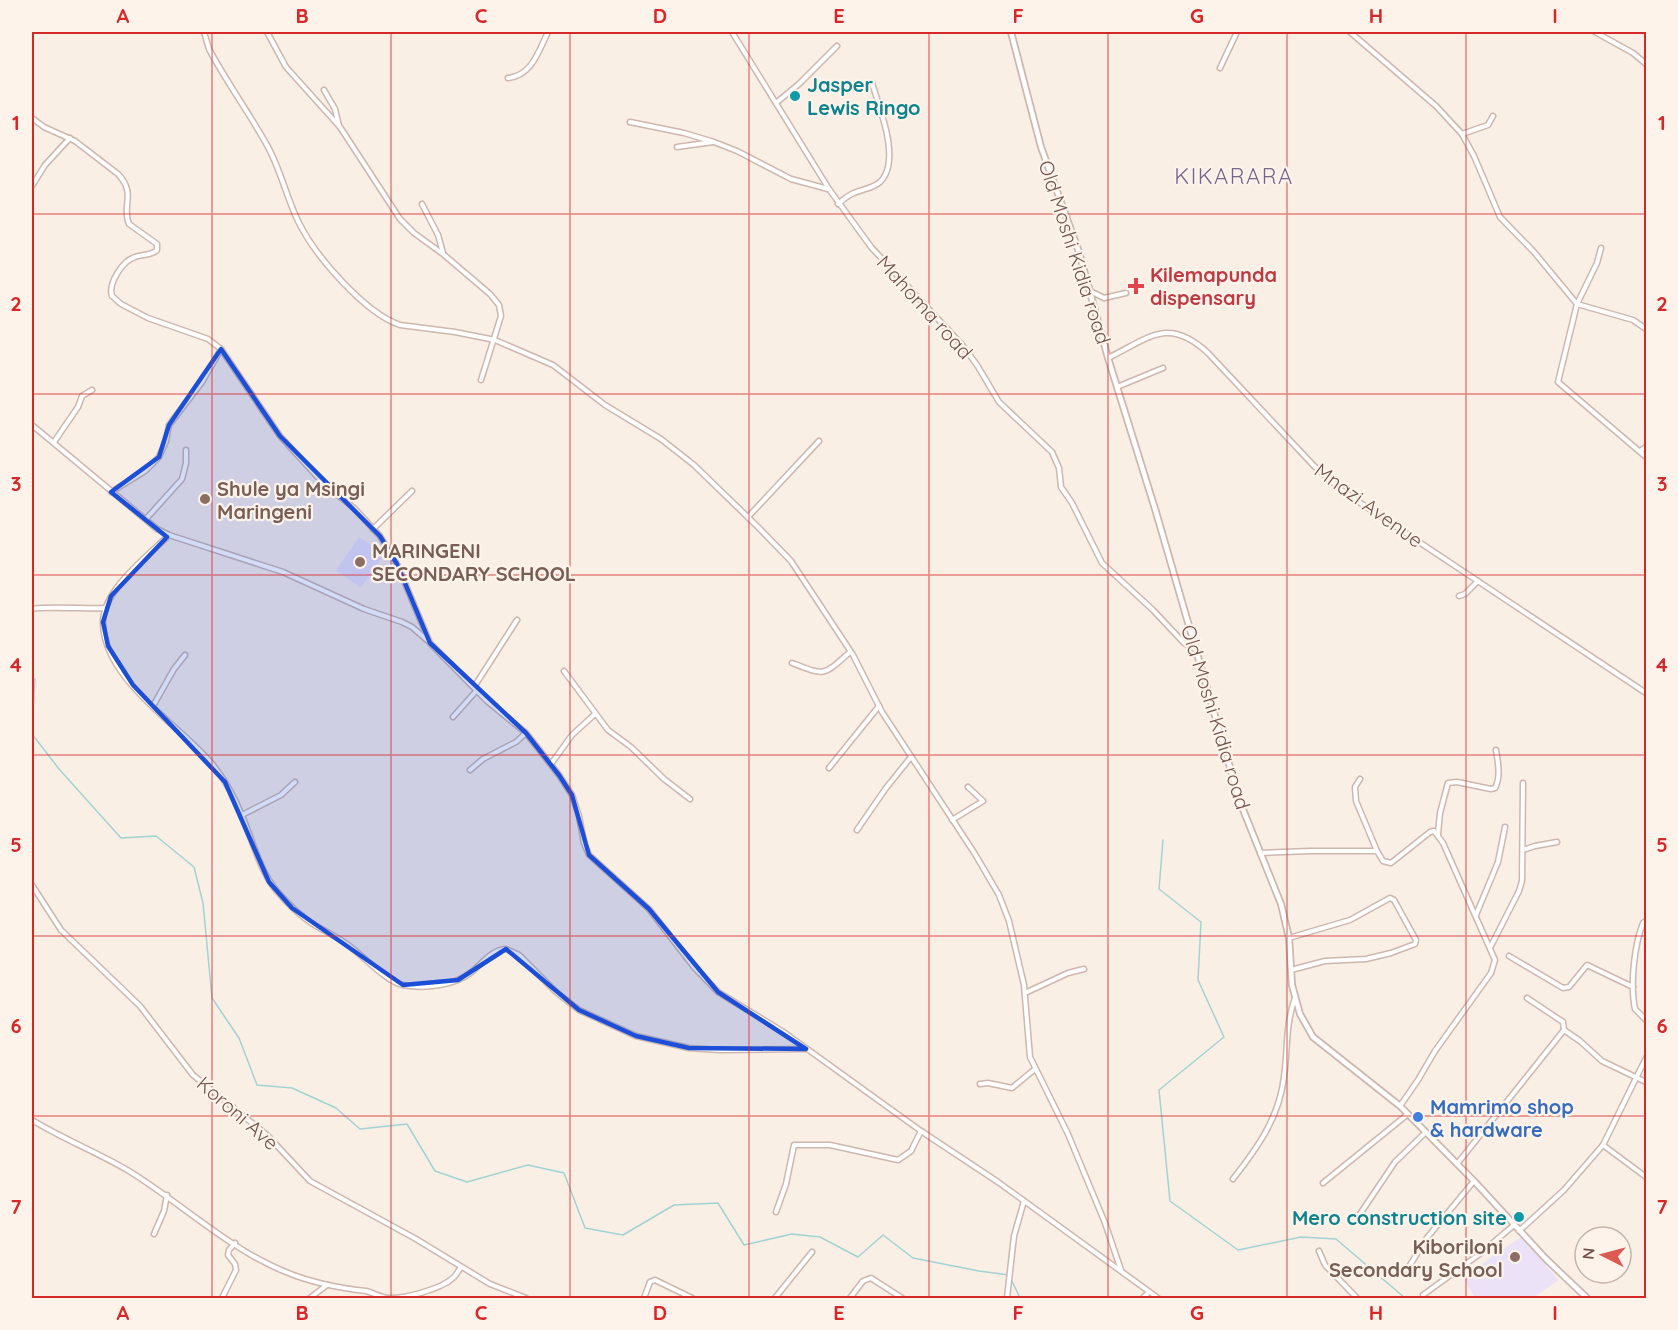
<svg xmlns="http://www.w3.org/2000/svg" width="1678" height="1330" viewBox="0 0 1678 1330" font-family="Quicksand,sans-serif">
  <rect width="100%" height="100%" fill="#faefe5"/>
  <g fill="#ece2f7">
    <polygon points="359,537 384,554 361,588 336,570"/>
    <polygon points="1521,1237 1559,1280 1533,1298 1475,1298 1462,1277"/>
  </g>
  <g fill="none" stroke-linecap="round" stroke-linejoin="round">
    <g stroke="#a2d3d3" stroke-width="1.5">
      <polyline points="32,679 35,679 32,727"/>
      <polyline points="32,734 59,769 121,838 156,836 194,867 203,903 212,998 239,1038 257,1085 292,1088 336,1108 360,1129 407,1124 435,1171 467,1182 528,1165 564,1173 585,1228 623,1235 674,1205 718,1203 744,1245 792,1234 820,1237 858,1257 883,1235 913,1258 979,1271 1009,1275"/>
      <polyline points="1163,840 1159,889 1201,922 1198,980 1224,1037 1159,1090 1170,1201 1238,1250 1301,1237 1336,1239 1405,1298"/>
      <polyline points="1011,1279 1020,1298"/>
    </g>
    <defs>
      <g id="minor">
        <path d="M204 32 209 49C227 83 250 114 268 147 281 171 287 199 299 223 316 257 365 313 400 325L455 332 495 340 553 365 605 405 661 439 694 465 758 527 791 561 853 655 882 712 975 854 999 895 1009 921 1024 985 1030 1057 1068 1134 1105 1223 1121 1270"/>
        <polyline points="267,32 286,67 340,127 400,219 414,233 443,254 490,294 499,305 501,316 481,380"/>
        <polyline points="732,32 829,189 871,247 963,346 977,365 999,402 1052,452 1059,468 1061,487 1072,503 1102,563 1153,610 1184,643 1195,649"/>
        <polyline points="1350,32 1436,106 1462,134 1474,156 1500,217 1534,252 1577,304 1558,382 1646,457"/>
        <polyline points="1595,32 1633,53 1646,64"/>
        <polyline points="1220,68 1237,32"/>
        <path d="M508 78C532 76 539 50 548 32"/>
        <polyline points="324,90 335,109 339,126"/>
        <polyline points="776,103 799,84 837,46"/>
        <path d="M32 118 44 127 75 141 118 174C137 194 121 206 129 224L157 244V250C151 256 143 254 135 257 122 261 108 284 112 296L121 304 148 318 208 339 221 349 280 436 322 482 355 509 380 536 397 564 430 643 487 701 526 733 559 775 572 795 579 816 584 843 589 855 649 909 694 967 718 992 785 1033 921 1131 998 1182 1158 1298"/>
        <polyline points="630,122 684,133 714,142 737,151 791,179 828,189"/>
        <polyline points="1462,134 1488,125 1493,116"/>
        <polyline points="677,147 713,142"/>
        <polyline points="32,186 45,165 70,138"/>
        <polyline points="422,204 438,235 443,253"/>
        <path d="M838 204C843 200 848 195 854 193 862 189 872 189 880 182 902 161 879 107 872 83"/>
        <polyline points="1601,248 1597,263 1577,304 1633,320 1646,329"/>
        <polyline points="1090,291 1104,298 1126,293"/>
        <path d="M1108 358C1149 338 1168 316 1208 353L1314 466 1344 492 1646 693"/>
        <polyline points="1117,387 1163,368"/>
        <polyline points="32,425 157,529 169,535 283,572 364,609 402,622 412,627 427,640"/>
        <polyline points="54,442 78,407 82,396 92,390"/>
        <polyline points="1640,451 1646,447"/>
        <polyline points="111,492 145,471 159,457 166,441 169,425 202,382 221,349"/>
        <polyline points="748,517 819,441"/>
        <polyline points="146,519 182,479 186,463 186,450"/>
        <polyline points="373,529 412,491"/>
        <path d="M169 535C147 557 102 590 103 624 105 681 180 725 213 765 225 780 235 798 242 816 253 841 259 869 276 890 287 903 299 915 313 924 326 932 340 938 352 948 365 958 387 982 403 985 425 989 455 986 473 971 483 962 492 950 506 949L519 955 556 992 579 1010 636 1036 689 1048 720 1050 805 1049"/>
        <polyline points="1459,596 1465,594 1478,581"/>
        <path d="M32 609C37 606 93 609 105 608"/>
        <path d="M792 663C826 676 823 676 850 652"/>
        <polyline points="564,671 608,730 631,747 664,779 690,799"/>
        <polyline points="474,687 517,620"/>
        <polyline points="153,706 174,669 185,655"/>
        <polyline points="453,717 477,690"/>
        <polyline points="551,764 572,735 595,714"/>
        <polyline points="829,768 879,706"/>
        <polyline points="470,770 483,759 516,742 526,733"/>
        <polyline points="1360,779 1355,787 1356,801 1377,851"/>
        <polyline points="242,815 281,795 295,782"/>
        <polyline points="952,820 983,801 968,787"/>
        <polyline points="857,830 886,788 911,757"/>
        <path d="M1438 834 1440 813 1448 783 1457 782 1491 789 1495 788C1501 777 1498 762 1496 750"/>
        <polyline points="1523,850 1535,846 1557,842"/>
        <polyline points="1260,853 1310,851 1377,851 1383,861 1391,863 1430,832 1434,831 1443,843 1495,960 1491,973 1435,1051 1418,1080 1400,1106"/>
        <polyline points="32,885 61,930 140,1006 193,1075 267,1135 310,1181 416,1239 490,1284 526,1298"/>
        <polyline points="1476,915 1498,862 1505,827"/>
        <path d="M1646 921 1643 923C1634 946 1630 985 1635 1009L1646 1020"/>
        <polyline points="1289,938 1350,920 1390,898 1394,900 1416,940 1415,944 1391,953 1366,959 1325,961 1291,970"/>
        <polyline points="1491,946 1519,891 1522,881 1523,783"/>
        <polyline points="1509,956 1563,988 1569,987 1587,965 1633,987"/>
        <polyline points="1025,993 1068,973 1084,969"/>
        <polyline points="1564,1030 1580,1041 1602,1061 1646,1082"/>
        <polyline points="980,1084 988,1083 1012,1088 1035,1069"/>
        <path d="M32 1120C63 1139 97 1152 129 1171 181 1203 230 1250 286 1272 312 1283 339 1288 366 1291 374 1293 380 1297 388 1298 404 1299 441 1289 453 1278 456 1276 458 1271 461 1267"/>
        <polyline points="1603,1145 1646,1177"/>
        <polyline points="1457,1164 1564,1030 1563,1022 1527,998"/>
        <path d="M1233 1179C1258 1147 1279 1118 1284 1077 1288 1049 1285 1026 1295 998"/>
        <polyline points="1323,1183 1408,1114"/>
        <polyline points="776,1212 786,1184 794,1145 830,1145 898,1160 911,1151 921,1131"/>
        <polyline points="1358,1217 1395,1162 1426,1132"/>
        <polyline points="1519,1231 1564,1190 1603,1145 1646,1058"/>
        <polyline points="154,1234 164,1211 167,1195"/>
        <polyline points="1319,1251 1325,1265 1357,1298"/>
        <polyline points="1407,1270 1426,1239 1474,1181"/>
        <polyline points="1423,1295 1481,1253 1514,1225"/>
        <polyline points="222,1298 236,1270 235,1264 228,1255 229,1250 235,1243"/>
        <polyline points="310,1298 327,1285"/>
        <polyline points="644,1298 650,1282 655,1280 692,1298"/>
        <polyline points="775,1298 812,1252"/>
        <polyline points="850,1298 863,1281 871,1278 902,1298"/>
        <polyline points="1007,1298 1014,1236 1024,1201"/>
        <polyline points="1143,1298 1149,1292"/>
      </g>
      <polyline id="tertiary" points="1011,32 1041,147 1079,252 1108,358 1156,512 1240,802 1281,904 1289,938 1292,985 1300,1014 1313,1037 1400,1106 1474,1181 1546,1259 1587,1298"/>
    </defs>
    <use href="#minor" stroke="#cdb7af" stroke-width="7"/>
    <use href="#tertiary" stroke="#cdb7af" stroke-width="8"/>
    <use href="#minor" stroke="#fff" stroke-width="4"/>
    <use href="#tertiary" stroke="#fff" stroke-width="4.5"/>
  </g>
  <path fill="#1d4ed8" fill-opacity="0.2" stroke="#1d4ed8" stroke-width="4.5" stroke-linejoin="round" d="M221 349 280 436 380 536 397 564 430 643 526 733 559 775 572 795 589 855 649 909 718 992 806 1049 689 1048 636 1036 579 1010 506 949 458 980 403 985 292 908 269 882 225 782 133 685 108 646 103 622 111 596 167 537 111 492 159 457 169 425Z"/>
  <path fill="none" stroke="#d62828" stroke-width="1.5" stroke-opacity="0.55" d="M212 32V1298M391 32V1298M570 32V1298M749 32V1298M929 32V1298M1108 32V1298M1287 32V1298M1466 32V1298M32 214H1646M32 394H1646M32 575H1646M32 755H1646M32 936H1646M32 1116H1646"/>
  <g fill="#0f9aa8" stroke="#fef3eb" stroke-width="2">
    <circle cx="795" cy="96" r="6"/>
    <circle cx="1519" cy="1217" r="6"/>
  </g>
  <path fill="#e0444e" stroke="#fef3eb" stroke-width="2" d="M1133 277h6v6h6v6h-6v6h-6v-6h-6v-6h6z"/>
  <g fill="#8d6e63" stroke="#fef3eb" stroke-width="2">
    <circle cx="205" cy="499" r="6"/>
    <circle cx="360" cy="562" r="6"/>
    <circle cx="1515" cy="1257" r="6"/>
  </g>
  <circle fill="#3f7fe0" stroke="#fef3eb" stroke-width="2" cx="1418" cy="1117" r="6"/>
  <g text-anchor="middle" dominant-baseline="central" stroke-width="4.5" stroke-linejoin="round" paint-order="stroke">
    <g font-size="20" font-weight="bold" fill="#0d838f" stroke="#fef3eb" text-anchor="start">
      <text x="807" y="84">Jasper<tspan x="807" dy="23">Lewis Ringo</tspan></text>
      <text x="1507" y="1217" text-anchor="end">Mero construction site</text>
    </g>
    <g font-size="20" fill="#71534c" stroke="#fef3eb">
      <text transform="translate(1075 252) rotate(72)">Old Moshi Kidia road</text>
      <text transform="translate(925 307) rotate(48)">Mahoma road</text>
      <text transform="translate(1369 505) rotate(36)">Mnazi Avenue</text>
      <text transform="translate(1216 717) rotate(73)">Old Moshi Kidia road</text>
      <text transform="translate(238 1113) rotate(41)">Koroni Ave</text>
    </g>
    <g font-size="20" font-weight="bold" fill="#be3a42" stroke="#fef3eb" text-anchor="start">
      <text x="1150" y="274">Kilemapunda<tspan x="1150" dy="23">dispensary</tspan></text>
    </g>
    <g font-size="20" font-weight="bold" fill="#785e54" stroke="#fef3eb" text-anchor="start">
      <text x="217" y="488">Shule ya Msingi<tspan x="217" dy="23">Maringeni</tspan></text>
      <text x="372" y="550">MARINGENI<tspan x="372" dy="23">SECONDARY SCHOOL</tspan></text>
      <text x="1503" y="1246" text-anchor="end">Kiboriloni<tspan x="1503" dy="23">Secondary School</tspan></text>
    </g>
    <g font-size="20" font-weight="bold" fill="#366cbe" stroke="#fef3eb" text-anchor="start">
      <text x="1430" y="1106">Mamrimo shop<tspan x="1430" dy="23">&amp; hardware</tspan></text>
    </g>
    <g font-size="22" letter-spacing="1.5" fill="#79648d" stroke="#fef3eb">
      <text x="1234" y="176">KIKARARA</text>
    </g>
  </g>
  <rect width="1678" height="1330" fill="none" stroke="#fef3eb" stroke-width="66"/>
  <g transform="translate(1603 1255) rotate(276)"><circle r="28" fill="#fef3eb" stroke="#c6b3ab" stroke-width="1.5"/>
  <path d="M0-4.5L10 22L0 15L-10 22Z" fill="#db5b53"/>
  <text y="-9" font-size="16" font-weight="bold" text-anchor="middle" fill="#71534c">N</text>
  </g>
  <rect x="33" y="33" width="1612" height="1264" fill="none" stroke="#d62828" stroke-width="2"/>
  <g font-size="20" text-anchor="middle" font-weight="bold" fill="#d62828">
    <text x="123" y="23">A</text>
    <text x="302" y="23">B</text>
    <text x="481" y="23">C</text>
    <text x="660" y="23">D</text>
    <text x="839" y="23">E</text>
    <text x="1018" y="23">F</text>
    <text x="1197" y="23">G</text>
    <text x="1376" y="23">H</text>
    <text x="1555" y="23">I</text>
    <text x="16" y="130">1</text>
    <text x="1662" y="130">1</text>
    <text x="16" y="311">2</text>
    <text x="1662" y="311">2</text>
    <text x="16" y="491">3</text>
    <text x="1662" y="491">3</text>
    <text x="16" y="672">4</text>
    <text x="1662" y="672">4</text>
    <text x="16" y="852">5</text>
    <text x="1662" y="852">5</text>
    <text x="16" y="1033">6</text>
    <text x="1662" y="1033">6</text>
    <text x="16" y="1214">7</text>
    <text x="1662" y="1214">7</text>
    <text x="123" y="1320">A</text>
    <text x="302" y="1320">B</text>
    <text x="481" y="1320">C</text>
    <text x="660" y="1320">D</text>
    <text x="839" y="1320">E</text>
    <text x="1018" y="1320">F</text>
    <text x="1197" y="1320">G</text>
    <text x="1376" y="1320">H</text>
    <text x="1555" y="1320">I</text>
  </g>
</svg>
